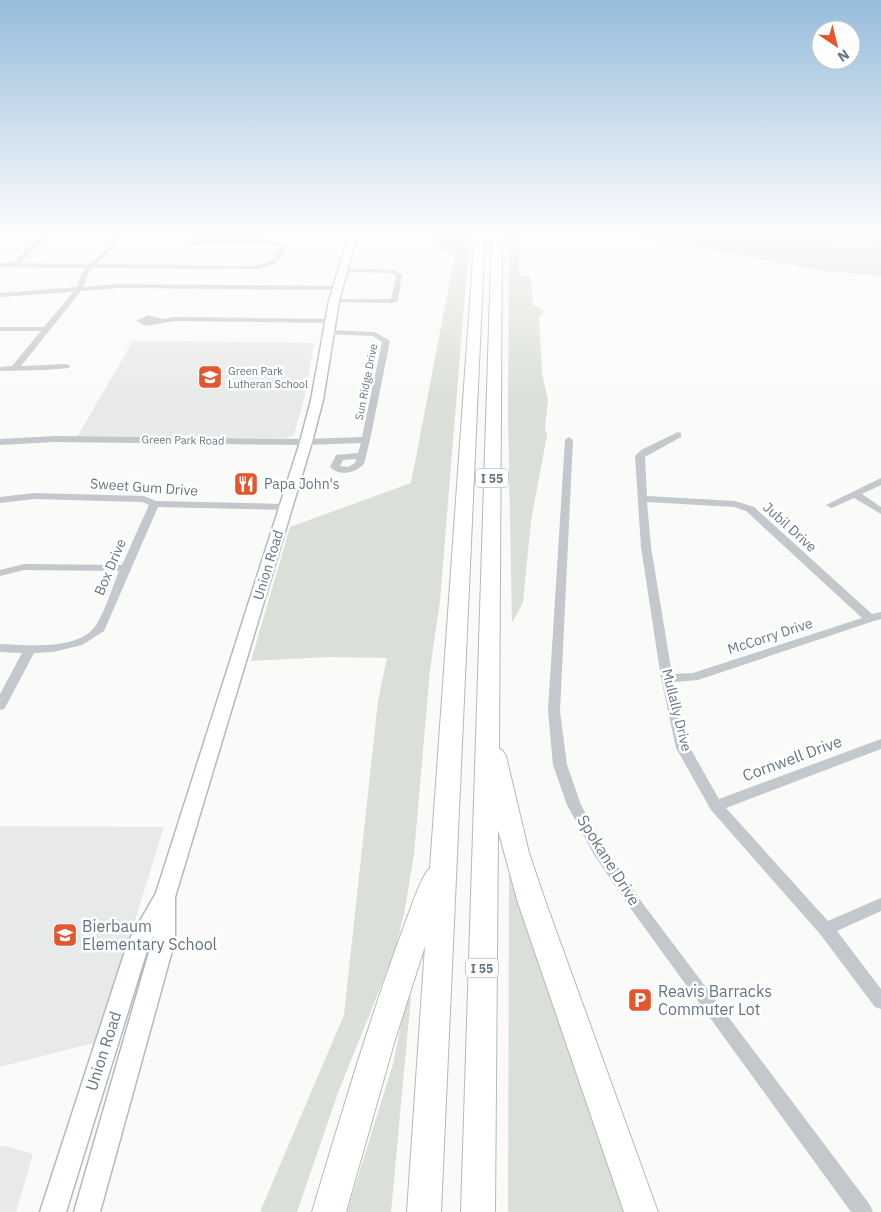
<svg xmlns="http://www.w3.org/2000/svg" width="881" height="1212" viewBox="0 0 881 1212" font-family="'IBM Plex Sans',sans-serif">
  <rect width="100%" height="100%" fill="#fafaf8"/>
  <g fill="#e8e9e9">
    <polygon points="133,341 314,343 305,395 294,435 286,438 77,437"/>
    <polygon points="0,826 164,827 97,1042 0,1067"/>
    <polygon points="0,1146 6,1146 33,1154 16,1212 0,1212"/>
  </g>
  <g fill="#dadfd7">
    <path d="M435 231H470L440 601 430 670 414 854 404 914 394 954 339 1090 297 1212H260L344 1015 378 701 387 658 329 657 251 661 290 527 411 483 454 260 453 254C437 253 437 246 435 231Z"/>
    <polygon points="509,231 519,231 519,276 530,276 533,305 544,311 539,318 542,374 548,400 545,428 547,435 531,521 523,602 512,623 508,415"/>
    <polygon points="606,231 877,231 881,232 881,276 826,271"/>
    <polygon points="509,866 628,1212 508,1212"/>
    <polygon points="411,996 391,1212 347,1212 393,1064 406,1000"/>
  </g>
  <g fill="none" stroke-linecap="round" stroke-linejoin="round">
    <polyline stroke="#bbc7cb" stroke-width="2" points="759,231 840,241 881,243"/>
    <defs>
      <polygon id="secondary" points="350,231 358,231 339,301 323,400 312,442 175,897 175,940 100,1212 74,1212 154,935 149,944 66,1212 40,1212 128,942 156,893 300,442 311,400 329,301"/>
      <g id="motorway">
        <path d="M475 231H485L441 1212H407L425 946 394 1043 346 1212H312C341 1116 369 1020 404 926 410 912 420 877 430 868Z"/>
        <polygon points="492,231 502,231 499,749 502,750 506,756 529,853 546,903 658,1212 624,1212 518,903 498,830 495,1212 461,1212"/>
      </g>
    </defs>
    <use href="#secondary" stroke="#b3babf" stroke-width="3"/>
    <use href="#motorway" stroke="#b4b9bd" stroke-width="2"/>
    <g fill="#c3c8cc" fill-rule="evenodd">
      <path d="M45 231H52L20 263 90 264 110 245 120 231H126L114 247 97 264 253 266C266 264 275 261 280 247L267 243H202L196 245 186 242 198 236 206 239H268L286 246C282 261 273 266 259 269L93 268 87 276 84 287 119 284 337 286 340 288 337 290 119 288 81 291 21 366 66 364 70 366 69 368 45 370 0 371V367L12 366 41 331H0V327H44L73 292 0 297V293L77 287 80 276 86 268 0 267V263H13Z"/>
      <polygon points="340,269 395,270 402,275 398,301 394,303 332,302 330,301 334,299 391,299 396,276 391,273 342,272 339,270"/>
      <polygon points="148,315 162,319 175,317 330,319 334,321 330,323 175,321 146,326 136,321"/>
      <path d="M325 330 375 332 390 341 370 440 364 464C355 473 340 477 330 467L336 455 358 453 361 443 306 445 302 442 306 439 362 437 382 342 373 336 328 334H325ZM356 459 355 463 348 467 340 466 343 460Z"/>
      <path d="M678 432 681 433V437L645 457 647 496 735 501 754 507 872 614 881 612V619L874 621 698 680 674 682 690 748 719 799 881 739V749L726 808 828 921 881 898V911L837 931 881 989V1009L875 1007 820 934 711 810 676 748 661 678 641 547 635 456 641 450ZM647 502 734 507 746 511 862 618 693 673 672 674 651 547Z"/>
      <polygon points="569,437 573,440 560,711 567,765 581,805 603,845 638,897 870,1205 873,1212 851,1212 628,905 593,853 567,805 553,765 548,711 565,440"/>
      <polygon points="881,478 881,485 862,494 881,507 881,514 854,498 834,507 831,508 826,505"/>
      <path d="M34 493 144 496 156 501 286 504 291 507 286 510 158 507 104 631 82 645 53 652 34 653 6 706 4 709 0 710V694L22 653 0 652V644C26 645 80 651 96 625 106 609 112 588 119 571L24 570 0 576V570L24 564 122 565 149 505 142 502 34 499 0 503V497Z"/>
    </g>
    <polygon fill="#c3c8cc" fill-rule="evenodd" points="55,436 306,439 311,442 306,445 55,442 0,445 0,439"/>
    <use href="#secondary" fill="#fff" fill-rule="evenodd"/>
    <use href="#motorway" fill="#fff" fill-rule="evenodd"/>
  </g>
  <linearGradient id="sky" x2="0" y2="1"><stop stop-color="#96bcdc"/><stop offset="0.58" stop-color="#fdfdfc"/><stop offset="1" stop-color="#fdfdfc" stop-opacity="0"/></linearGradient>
  <rect width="881" height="401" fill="url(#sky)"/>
  <defs>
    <symbol id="school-square" viewBox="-11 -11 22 22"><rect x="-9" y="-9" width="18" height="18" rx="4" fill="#e4572e" stroke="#fff"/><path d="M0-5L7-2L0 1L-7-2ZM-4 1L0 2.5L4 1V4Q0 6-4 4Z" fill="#fff"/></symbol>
    <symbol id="restaurant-square" viewBox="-11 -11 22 22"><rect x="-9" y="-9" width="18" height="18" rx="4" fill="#e4572e" stroke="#fff"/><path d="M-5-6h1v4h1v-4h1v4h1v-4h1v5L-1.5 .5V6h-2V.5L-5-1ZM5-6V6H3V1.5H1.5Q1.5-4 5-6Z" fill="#fff"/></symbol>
    <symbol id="parking-square" viewBox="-11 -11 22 22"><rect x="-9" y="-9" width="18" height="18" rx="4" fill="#e4572e" stroke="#fff"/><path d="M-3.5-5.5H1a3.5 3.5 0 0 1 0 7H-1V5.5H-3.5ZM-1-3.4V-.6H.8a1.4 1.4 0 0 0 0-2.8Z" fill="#fff"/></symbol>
  </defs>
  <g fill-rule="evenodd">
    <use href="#school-square" x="196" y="363" width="28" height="28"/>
    <use href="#restaurant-square" x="232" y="470" width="28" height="28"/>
    <use href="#school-square" x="51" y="921" width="28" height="28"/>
    <use href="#parking-square" x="626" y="986" width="28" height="28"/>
  </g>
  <g text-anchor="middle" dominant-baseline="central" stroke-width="5" stroke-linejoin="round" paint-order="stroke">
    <g font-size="11" fill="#657683" stroke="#fff" text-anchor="start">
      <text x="228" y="371">Green Park<tspan x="228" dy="13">Lutheran School</tspan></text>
    </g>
    <g font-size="11" fill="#657683" stroke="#fff">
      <text transform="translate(366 382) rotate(-79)">Sun Ridge Drive</text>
      <text transform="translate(183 440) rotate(1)">Green Park Road</text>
    </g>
    <g fill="#fff" stroke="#939fa8" stroke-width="1">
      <rect x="476" y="468.5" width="32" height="19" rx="4"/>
      <rect x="466" y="958.5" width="32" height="19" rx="4"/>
    </g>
    <g font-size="12" font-weight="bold" fill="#657683">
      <text x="492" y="478">I 55</text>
      <text x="482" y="968">I 55</text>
    </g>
    <g font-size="14" fill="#657683" stroke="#fff" text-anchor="start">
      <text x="264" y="484">Papa John's</text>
    </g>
    <g font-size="14" fill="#657683" stroke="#fff">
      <text transform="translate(144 487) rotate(4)">Sweet Gum Drive</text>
      <text transform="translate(790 527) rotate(42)">Jubil Drive</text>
      <text transform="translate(268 565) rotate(-73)">Union Road</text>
      <text transform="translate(110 567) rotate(-67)">Box Drive</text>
      <text transform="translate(770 636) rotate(-18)">McCorry Drive</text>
      <text transform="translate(677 710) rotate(76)">Mullally Drive</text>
    </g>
    <g font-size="16" fill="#657683" stroke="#fff">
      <text transform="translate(792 758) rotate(-20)">Cornwell Drive</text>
      <text transform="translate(609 860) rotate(58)">Spokane Drive</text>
      <text transform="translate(103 1051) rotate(-72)">Union Road</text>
    </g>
    <g font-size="16" fill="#657683" stroke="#fff" text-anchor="start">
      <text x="82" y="926">Bierbaum<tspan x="82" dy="18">Elementary School</tspan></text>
      <text x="658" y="991">Reavis Barracks<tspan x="658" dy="18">Commuter Lot</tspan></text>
    </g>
  </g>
  <g transform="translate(836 45) rotate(145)"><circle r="24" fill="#ffffff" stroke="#c1c8cd"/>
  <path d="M0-4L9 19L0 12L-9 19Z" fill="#e4572e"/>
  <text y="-8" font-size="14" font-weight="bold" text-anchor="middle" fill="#657683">N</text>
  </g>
</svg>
